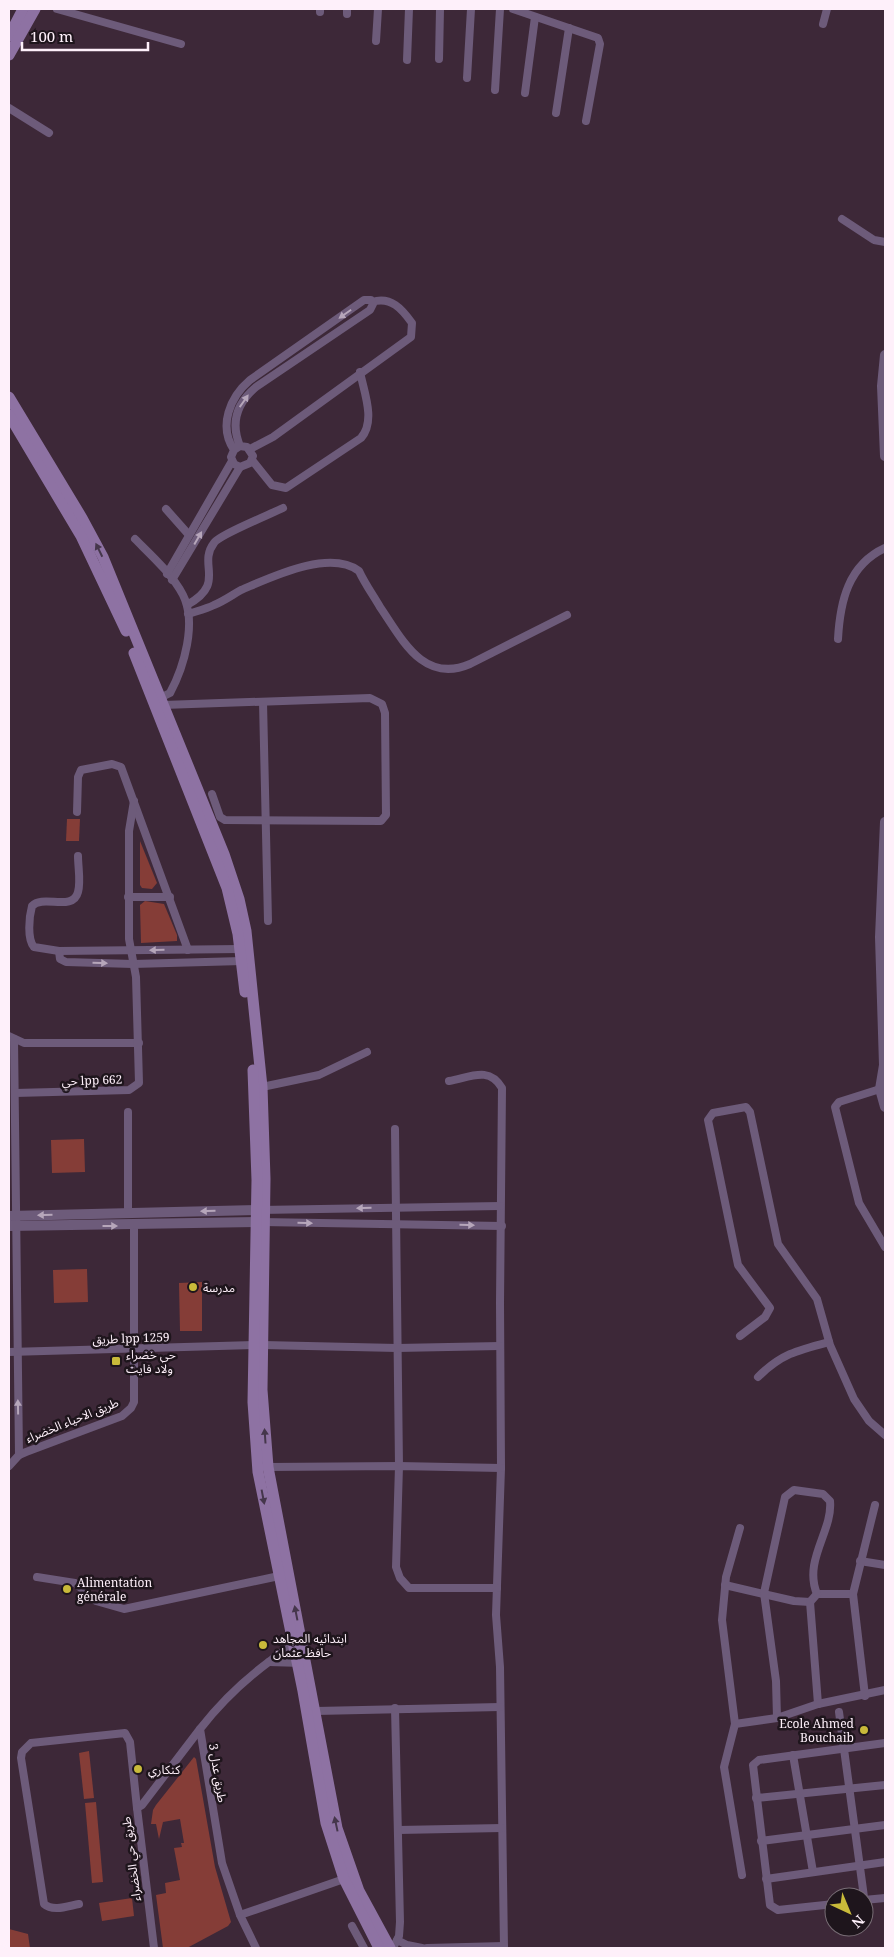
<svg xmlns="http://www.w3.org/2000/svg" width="894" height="1957" viewBox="0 0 894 1957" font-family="'Noto Serif','Noto Sans Arabic',serif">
  <rect width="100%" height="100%" fill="#3d2838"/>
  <g fill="#853d37">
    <polygon points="67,819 80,819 79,841 66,841"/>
    <polygon points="140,841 157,883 152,889 142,888 140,885"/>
    <polygon points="145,901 164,904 177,935 177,941 141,943 140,905"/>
    <polygon points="84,1139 85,1172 52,1173 51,1140"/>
    <polygon points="87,1269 88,1302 54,1303 53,1270"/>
    <polygon points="202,1282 202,1331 180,1331 179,1283"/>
    <polygon points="89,1751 94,1798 84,1799 79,1753"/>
    <polygon points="194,1757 196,1759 215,1867 231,1922 228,1926 187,1948 163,1948 156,1895 166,1893 165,1883 180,1880 174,1848 182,1847 181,1843 184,1843 180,1819 163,1822 159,1839 156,1824 151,1824 153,1810 156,1805"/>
    <polygon points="96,1802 103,1882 92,1883 85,1803"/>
    <polygon points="132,1898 134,1916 102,1921 99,1903"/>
    <polygon points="9,1929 28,1934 30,1948 9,1948"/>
  </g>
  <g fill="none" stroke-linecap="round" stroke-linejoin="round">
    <g stroke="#6d5b7a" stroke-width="8">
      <polyline points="57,9 181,44"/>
      <polyline points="513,9 598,38 600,44 586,121"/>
      <polyline points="320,12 320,9"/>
      <polyline points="347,14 347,9"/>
      <polyline points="823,24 827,9"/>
      <polyline points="376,41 378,9"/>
      <polyline points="439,59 440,9"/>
      <polyline points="407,60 409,9"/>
      <polyline points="467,78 471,9"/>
      <polyline points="495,90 500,9"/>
      <polyline points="525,93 535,17"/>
      <polyline points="9,108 49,133"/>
      <polyline points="556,113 569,28"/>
      <polyline points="842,219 874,240 885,242"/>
      <path d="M250 449 273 437 411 337 412 323C402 309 391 296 372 302"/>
      <path d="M234 450 240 446 247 447 253 456 250 463 240 467 234 464 231 457 234 450C218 426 230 397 250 380L364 300H371L373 304 370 310 256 387C237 403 230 422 240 446"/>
      <path d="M252 460 272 485 286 488 361 438C376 421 364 392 360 372"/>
      <polyline points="166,509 189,535"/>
      <path d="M135 539C152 556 172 574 183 595 197 623 184 667 170 693L160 698"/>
      <polyline points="167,574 232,461"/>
      <polyline points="172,580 240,467"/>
      <path d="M187 605C227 583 197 565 214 543 219 535 271 514 283 508"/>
      <path d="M188 614C197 611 206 609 214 605 224 601 232 595 241 590 272 577 329 549 359 571 365 584 373 595 380 607 402 639 423 684 470 664L567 615"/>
      <path d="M838 639C840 602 848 565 885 548"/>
      <polyline points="263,702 268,921"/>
      <polyline points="163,705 370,698 382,704 385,713 386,815 381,821 225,820 220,817 212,794"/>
      <polyline points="77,812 78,777 81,770 112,764 121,767 188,950"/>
      <path d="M78 856C78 867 81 882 78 892 73 912 43 894 32 906 29 917 27 939 34 947L59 951 240 949"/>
      <polyline points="128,897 170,897"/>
      <polyline points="59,951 60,959 66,962 133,964 242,961"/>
      <polyline points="9,1036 24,1043 139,1043"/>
      <polyline points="14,1039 19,1455"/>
      <path d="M449 1081C471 1077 489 1066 502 1088L500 1303 501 1468 496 1615 500 1667 504 1948"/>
      <polyline points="262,1087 319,1075 367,1052"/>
      <polyline points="880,1089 839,1102 835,1107 859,1203 885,1247"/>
      <polyline points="15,1093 129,1090 139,1083 136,977 129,939 129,831 134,801"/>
      <polyline points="128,1112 128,1213"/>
      <polyline points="395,1129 399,1466 396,1567 400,1578 409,1588 497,1588"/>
      <polyline points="260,1210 500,1206"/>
      <polyline points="261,1222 502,1226"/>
      <polyline points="740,1336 765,1317 770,1308 738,1265 708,1120 713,1113 746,1107 750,1112 778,1244 817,1299 830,1345 854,1399 869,1421 885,1435"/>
      <polyline points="263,1345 397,1348 500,1346"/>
      <polyline points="9,1352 254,1345"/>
      <path d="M758 1377C781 1354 798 1350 829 1342"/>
      <polyline points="9,1466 19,1455 26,1452 122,1416 131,1408 134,1402 134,1226"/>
      <polyline points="268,1467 399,1466 501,1468"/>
      <polyline points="860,1561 885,1565"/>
      <polyline points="37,1577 75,1583 96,1601 124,1609 279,1576"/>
      <polyline points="725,1585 794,1601 810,1602 817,1594 853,1594"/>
      <polyline points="810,1602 818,1704"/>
      <polyline points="269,1662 302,1663"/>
      <polyline points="865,1696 853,1594 875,1505"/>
      <polyline points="316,1711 500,1707"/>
      <polyline points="839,1712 864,1897"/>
      <path d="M777 1718 776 1681 764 1593 785 1497 794 1490 823 1494 830 1501C833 1531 803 1560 817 1594"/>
      <polyline points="735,1724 722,1620 726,1577 740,1528"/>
      <polyline points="793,1755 813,1872"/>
      <polyline points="756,1798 885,1785"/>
      <polyline points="398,1830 502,1828"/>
      <polyline points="761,1841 885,1825"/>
      <polyline points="742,1875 724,1767 735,1724 777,1718 818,1704 885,1690"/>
      <polyline points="766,1879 885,1862"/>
      <polyline points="864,1900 885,1898"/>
      <path d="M79 1904C68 1906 53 1912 44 1904L21 1758 22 1752 31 1743 125 1733 130 1742 137 1808"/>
      <polyline points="834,1904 778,1910 770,1905 753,1765 759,1760 885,1743"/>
      <path d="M240 1915 222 1863 200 1729C221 1702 243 1681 270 1661 278 1655 286 1647 297 1645"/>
      <polyline points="352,1926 364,1948"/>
      <polyline points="397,1940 407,1945 422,1948"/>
      <polyline points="154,1948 137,1808 142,1805 200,1729"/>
      <polyline points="256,1948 240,1915 344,1879"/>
      <polyline points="393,1948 399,1936 400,1922 395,1708"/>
      <polyline points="427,1948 504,1946"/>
    </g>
    <g stroke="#6d5b7a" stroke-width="10">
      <polyline points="885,355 882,386 885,456"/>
      <polyline points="885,822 880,937 884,1065 880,1089 885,1107"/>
      <polyline points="9,1216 257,1210"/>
      <polyline points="9,1226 256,1222"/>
    </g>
    <g stroke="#8e72a3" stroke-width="11">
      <polyline points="9,36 23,9"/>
      <polyline points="9,55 35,9"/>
      <polyline points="9,397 82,518 103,557 224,854 239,899 246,931 262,1087 265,1179 262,1390 268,1467 337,1828 359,1891 390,1948"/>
      <polyline points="9,415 81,536 126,631"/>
      <polyline points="134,653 227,888 238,934 245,992"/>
      <polyline points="253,1070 257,1180 253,1402 258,1472 303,1691 326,1823 344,1879 379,1948"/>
    </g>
  </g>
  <defs><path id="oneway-solid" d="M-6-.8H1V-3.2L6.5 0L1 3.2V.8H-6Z" transform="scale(1.25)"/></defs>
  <g fill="#b6a6ba">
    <use href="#oneway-solid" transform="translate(345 314) rotate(145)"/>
    <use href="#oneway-solid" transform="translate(244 401) rotate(-55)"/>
    <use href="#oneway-solid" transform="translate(198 538) rotate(-60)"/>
    <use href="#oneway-solid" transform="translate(157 950) rotate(179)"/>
    <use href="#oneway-solid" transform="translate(100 963) rotate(2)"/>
    <use href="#oneway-solid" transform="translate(364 1208) rotate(179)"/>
    <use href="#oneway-solid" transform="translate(208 1211) rotate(179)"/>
    <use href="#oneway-solid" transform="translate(45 1215) rotate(179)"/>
    <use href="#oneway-solid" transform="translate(305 1223) rotate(1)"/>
    <use href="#oneway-solid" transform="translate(467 1225) rotate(1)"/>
    <use href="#oneway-solid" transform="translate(110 1226)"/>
    <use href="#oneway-solid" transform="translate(18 1407) rotate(-91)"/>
  </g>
  <g fill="#45364b">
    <use href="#oneway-solid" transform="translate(99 550) rotate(-116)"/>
    <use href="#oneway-solid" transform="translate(265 1436) rotate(-94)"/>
    <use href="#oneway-solid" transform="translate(263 1497) rotate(79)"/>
    <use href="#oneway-solid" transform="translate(296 1613) rotate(-101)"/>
    <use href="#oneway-solid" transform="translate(336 1824) rotate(-102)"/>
  </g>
  <g fill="#c9ba3a" stroke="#1e151c" stroke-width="2">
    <circle cx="193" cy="1287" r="5"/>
    <rect x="111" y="1356" width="10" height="10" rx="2.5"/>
    <circle cx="67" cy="1589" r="5"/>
    <circle cx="263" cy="1645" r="5"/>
    <circle cx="864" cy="1730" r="5"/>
    <circle cx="138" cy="1769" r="5"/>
  </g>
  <g text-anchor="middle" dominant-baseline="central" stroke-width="5" stroke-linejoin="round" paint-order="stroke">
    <g font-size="12" fill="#fef0fa" stroke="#1e151c">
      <text transform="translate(92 1080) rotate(-2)">حي lpp 662</text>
      <text transform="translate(131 1338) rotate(-2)">طريق lpp 1259</text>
      <text transform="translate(72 1420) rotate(-22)">طريق الاحياء الخضراء</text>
      <text transform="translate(218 1773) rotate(81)">طريق عدل 3</text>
      <text transform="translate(131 1859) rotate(-97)">طريق حي الخضراء</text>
    </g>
    <g font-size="12" fill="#fef0fa" stroke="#1e151c" text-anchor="start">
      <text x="203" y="1287">مدرسة</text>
      <text x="126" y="1354">حي خضراء<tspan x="126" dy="14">ولاد فايت</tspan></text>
      <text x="77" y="1582">Alimentation<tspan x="77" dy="14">générale</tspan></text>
      <text x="273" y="1638">ابتدائيه المجاهد<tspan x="273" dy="14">حافظ عثمان</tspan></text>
      <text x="854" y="1723" text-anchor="end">Ecole Ahmed<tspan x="854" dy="14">Bouchaib</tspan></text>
      <text x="148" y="1769">كنكاري</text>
    </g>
  </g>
  <rect width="894" height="1957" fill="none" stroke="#fef0fa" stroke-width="20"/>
  <g transform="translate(849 1912) rotate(136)"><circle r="24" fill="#1e151c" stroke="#786d75"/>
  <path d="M0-4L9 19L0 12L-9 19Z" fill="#c9ba3a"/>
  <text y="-8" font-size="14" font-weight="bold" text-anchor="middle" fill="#fef0fa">N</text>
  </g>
  <path d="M22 42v8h126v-8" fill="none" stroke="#fef0fa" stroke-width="2.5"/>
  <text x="30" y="42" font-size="15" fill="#fef0fa" stroke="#1e151c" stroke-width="4" paint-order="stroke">100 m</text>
</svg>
